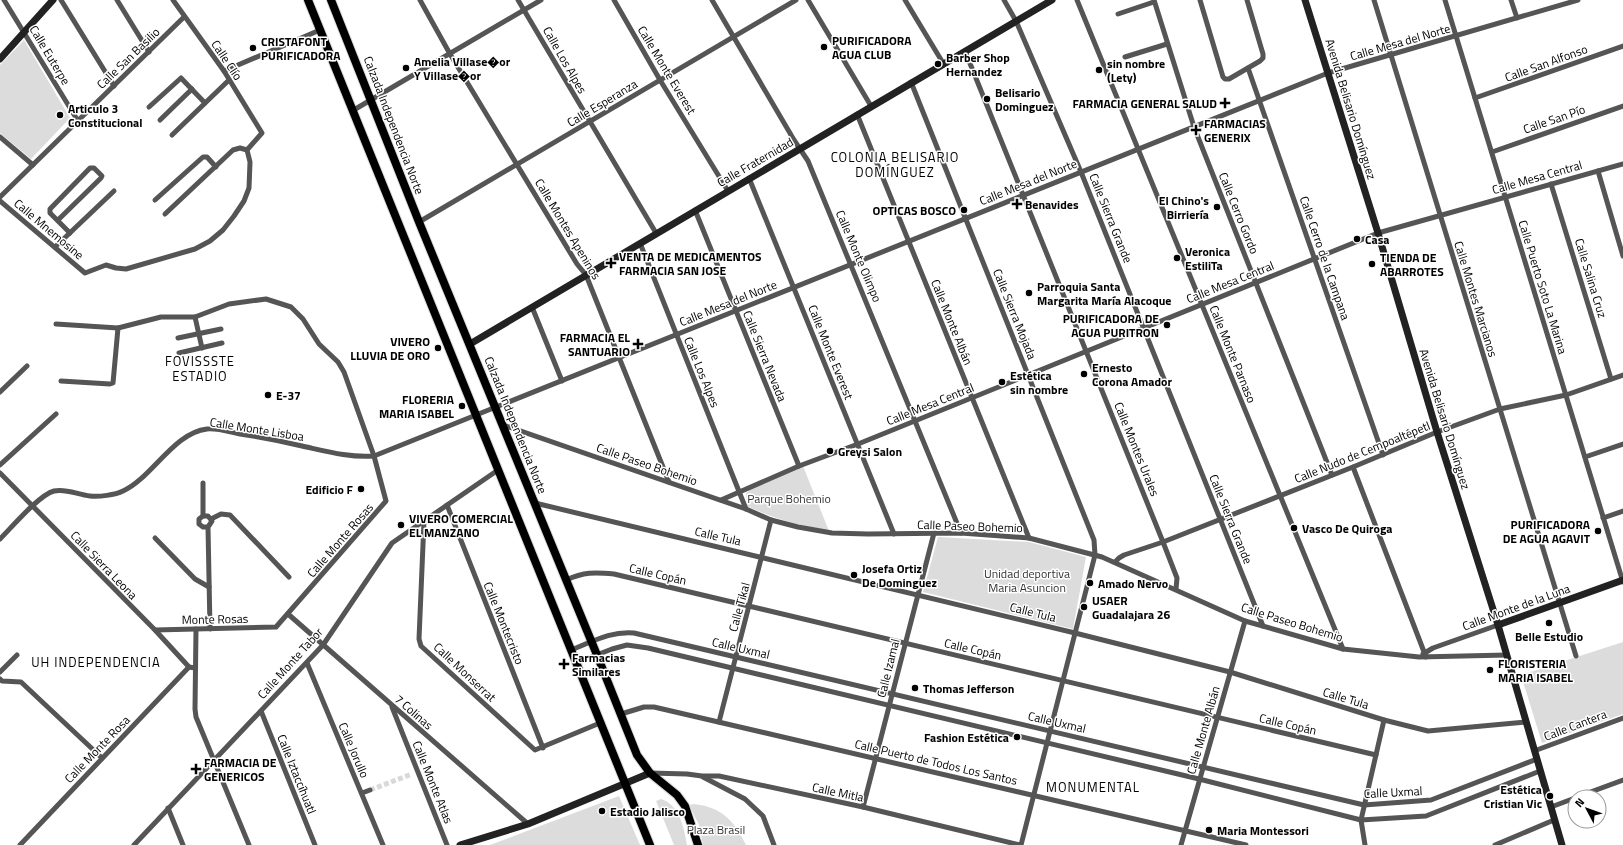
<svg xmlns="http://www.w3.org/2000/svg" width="1623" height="845" viewBox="0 0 1623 845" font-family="'Titillium Web',sans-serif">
  <rect width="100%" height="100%" fill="#fff"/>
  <g fill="#dcdcdc">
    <polygon points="24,40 70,118 31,159 0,133 0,65"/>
    <path d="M803 466 829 531C797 525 777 520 747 506L746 493 754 487Z"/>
    <polygon points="938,537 1029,542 1086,557 1073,629 923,592"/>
    <polygon points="1623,642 1623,714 1542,743 1521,675"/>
    <polygon points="619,796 640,845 490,845 498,842"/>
    <path d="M661 799C679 804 684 828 687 845H674L656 801Z"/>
    <path d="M694 804C721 807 734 820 746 845H703L699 825 689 805Z"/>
  </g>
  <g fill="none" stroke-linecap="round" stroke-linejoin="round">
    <polyline stroke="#d9d9d9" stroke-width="5" stroke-dasharray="5 2.5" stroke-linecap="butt" points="370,790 412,774"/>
    <defs>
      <g id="primary">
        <polyline points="308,0 650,845"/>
        <polyline points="331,0 419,222 597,655 637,755 650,773 677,795 685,806 698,845"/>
      </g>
    </defs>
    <use href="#primary" stroke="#dbdbdb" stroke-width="10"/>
    <g stroke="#555" stroke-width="5">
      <polyline points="4,0 78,121"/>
      <polyline points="61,0 114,86"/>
      <polyline points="117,0 149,52"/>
      <polyline points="420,0 450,54 577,264 586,275 669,482"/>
      <polyline points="518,0 656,233"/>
      <polyline points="614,0 660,80 728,191"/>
      <polyline points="712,0 794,140 808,161 961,533"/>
      <polyline points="808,0 871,106"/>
      <polyline points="905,0 943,63"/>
      <polyline points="1004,0 1016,21 1081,172 1263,626"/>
      <polyline points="1077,0 1343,649"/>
      <polyline points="1154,0 1194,127 1332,475"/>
      <polyline points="1200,0 1223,77 1225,79 1229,79 1260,61 1263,58 1263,54 1247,0"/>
      <polyline points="1374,0 1576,656"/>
      <polyline points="1445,0 1623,582"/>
      <polyline points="1511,0 1517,18"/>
      <polyline points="1118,14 1154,2"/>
      <polyline points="965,51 1163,542 1177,578 1176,589"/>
      <polyline points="1125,57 1167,44"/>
      <polyline points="1248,68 1383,455"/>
      <polyline points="224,71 320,30"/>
      <polyline points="911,82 1094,540 1095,555 1021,845"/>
      <polyline points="1475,98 1623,46"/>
      <polyline points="149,107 181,78 205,103"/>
      <polyline points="352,111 541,0"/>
      <polyline points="857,114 1029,538"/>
      <polyline points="160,120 192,89"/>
      <polyline points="172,135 229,80"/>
      <polyline points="0,137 33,165"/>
      <polyline points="1492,152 1623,106"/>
      <polyline points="1598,171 1623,256"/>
      <polyline points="749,178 894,534"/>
      <polyline points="1551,184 1611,379"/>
      <polyline points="0,197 184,17"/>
      <polyline points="155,200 203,157 207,157 216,167"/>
      <polyline points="0,201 85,273 106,265 116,268 126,269 195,249 210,241 223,230 234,216 244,201 249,188 250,162 247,150 262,133 224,71 173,0"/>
      <polyline points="695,210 799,466"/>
      <polyline points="165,214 233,150 240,148 247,150"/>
      <polyline points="58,220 101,178 102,176 94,168 90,168 50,209 50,213 70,233"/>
      <polyline points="419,222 796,0"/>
      <polyline points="640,243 746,509"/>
      <polyline points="55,247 114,191"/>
      <polyline points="532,307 562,381"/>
      <polyline points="195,317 202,348"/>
      <polyline points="56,324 118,328 161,317 195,317 229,304 266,299 291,307 303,319 319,344 338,362 344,372 374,456 386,501 276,627 155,630"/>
      <polyline points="178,338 221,329"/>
      <polyline points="179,353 222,343"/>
      <polyline points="61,381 110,384 113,383 118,328"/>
      <polyline points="0,392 27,366"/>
      <polyline points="503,425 746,509 771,520 798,527 832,533 868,534 961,533 1029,538 1102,557 1245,621 1343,649 1419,657 1507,655"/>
      <polyline points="1585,457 1623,444"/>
      <polyline points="0,465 56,414"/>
      <polyline points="1353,467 1426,657"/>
      <polyline points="0,473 155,630 189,667 195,668"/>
      <polyline points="721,500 799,466 858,444 1378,233 1623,164"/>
      <polyline points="535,503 1075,633 1230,672 1384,720 1428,731 1526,722"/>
      <polyline points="447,505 543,748"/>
      <polyline points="203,516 203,483"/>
      <polyline points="1603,518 1623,511"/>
      <polyline points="211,519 221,514 230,515 289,577"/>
      <polyline points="424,521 419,639 421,646 535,750 600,723"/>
      <polyline points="208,527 203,527 199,524 199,519 203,516 208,516 212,521 208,527 210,629"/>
      <polyline points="155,538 195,579 209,587"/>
      <path d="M0 539C12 527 39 495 54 491 66 488 78 495 90 496 99 497 115 495 123 491 153 477 173 433 207 429 217 428 230 432 240 434 261 437 281 441 302 446 325 451 350 458 374 456L1328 73 1578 0"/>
      <polyline points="1115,562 1119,558 1124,555 1163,542 1353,467 1437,432 1500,409 1566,395 1623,375"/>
      <path d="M566 580C584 572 594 572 614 574L1376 755"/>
      <polyline points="288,614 528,824"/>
      <polyline points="196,629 195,709 196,717 249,845"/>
      <path d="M571 650C592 642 610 631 634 633L1364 805 1431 800 1537 759"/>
      <polyline points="1423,654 1433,648 1498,625"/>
      <polyline points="307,663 383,845"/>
      <polyline points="576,663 612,649 627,645 648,648 1199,779 1361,820 1426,816 1540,771"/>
      <polyline points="0,672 17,655"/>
      <polyline points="0,679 2,681 21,682 102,758"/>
      <polyline points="392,707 447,845"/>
      <polyline points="261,711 315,845"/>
      <polyline points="621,714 644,707 654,707 1246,845"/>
      <polyline points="719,722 771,520"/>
      <polyline points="1534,751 1623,718"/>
      <polyline points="650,773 687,774 702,776 719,776 863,807 1020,845"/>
      <polyline points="703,777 745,799 763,816 774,845"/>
      <polyline points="362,793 370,790"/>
      <polyline points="1577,797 1623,780"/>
      <polyline points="863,807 934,533"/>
      <polyline points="1551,807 1575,798"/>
      <polyline points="168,808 183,845"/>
      <polyline points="20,845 189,667"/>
      <polyline points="134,845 323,645 392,543 498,470"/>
      <polyline points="1181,845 1245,621"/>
      <polyline points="1365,845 1361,820 1384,720"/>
      <polyline points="1495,845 1554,820"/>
    </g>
    <g stroke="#222" stroke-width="7">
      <polyline points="1305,0 1378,233 1437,432 1498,625 1562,845"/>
      <polyline points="0,59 53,0"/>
      <polyline points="470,344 1052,0"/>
      <polyline points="1498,625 1623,580"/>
      <polyline points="460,845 528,824 650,773"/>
    </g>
    <use href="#primary" stroke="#000" stroke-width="8"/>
  </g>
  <g fill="#000" stroke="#fff" stroke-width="1.5">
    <circle cx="824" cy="47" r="4"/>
    <circle cx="253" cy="48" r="4"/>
    <circle cx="938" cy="64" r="4"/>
    <circle cx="406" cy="68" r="4"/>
    <circle cx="1099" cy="70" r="4"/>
    <circle cx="987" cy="99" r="4"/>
    <path d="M1223 97h4v4h4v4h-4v4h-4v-4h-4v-4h4z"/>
    <circle cx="60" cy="115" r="4"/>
    <path d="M1194 124h4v4h4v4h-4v4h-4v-4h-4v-4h4z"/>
    <path d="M1015 198h4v4h4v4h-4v4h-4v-4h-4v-4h4z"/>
    <circle cx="1217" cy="207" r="4"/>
    <circle cx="964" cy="210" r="4"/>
    <circle cx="1357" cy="239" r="4"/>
    <circle cx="1177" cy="258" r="4"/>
    <path d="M609 257h4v4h4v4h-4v4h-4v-4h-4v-4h4z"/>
    <circle cx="1372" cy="264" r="4"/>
    <circle cx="1029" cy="293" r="4"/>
    <circle cx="1167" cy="325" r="4"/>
    <path d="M636 338h4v4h4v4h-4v4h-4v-4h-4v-4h4z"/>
    <circle cx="438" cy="348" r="4"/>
    <circle cx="1084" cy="374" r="4"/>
    <circle cx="1002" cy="382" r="4"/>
    <circle cx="268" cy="395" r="4"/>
    <circle cx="462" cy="406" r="4"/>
    <circle cx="830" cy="451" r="4"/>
    <circle cx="361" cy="489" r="4"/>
    <circle cx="401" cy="525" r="4"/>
    <circle cx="1294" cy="528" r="4"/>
    <circle cx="1598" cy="531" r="4"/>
    <circle cx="854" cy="575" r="4"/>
    <circle cx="1090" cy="583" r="4"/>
    <circle cx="1084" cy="607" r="4"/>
    <circle cx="1549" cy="623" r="4"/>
    <path d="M562 658h4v4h4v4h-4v4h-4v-4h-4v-4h4z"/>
    <circle cx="1490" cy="670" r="4"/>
    <circle cx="915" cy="688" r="4"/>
    <circle cx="1017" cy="737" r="4"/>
    <path d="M194 763h4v4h4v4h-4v4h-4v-4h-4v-4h4z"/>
    <circle cx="1550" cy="796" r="4"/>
    <circle cx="602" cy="811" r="4"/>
    <circle cx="1209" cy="830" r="4"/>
  </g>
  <g text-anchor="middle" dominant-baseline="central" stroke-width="3" stroke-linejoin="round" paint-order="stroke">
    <g font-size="12" font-weight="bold" fill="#000" stroke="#fff" text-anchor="start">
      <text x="832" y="40">PURIFICADORA<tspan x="832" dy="14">AGUA CLUB</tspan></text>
      <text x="261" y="41">CRISTAFONT<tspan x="261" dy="14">PURIFICADORA</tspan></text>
      <text x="946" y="57">Barber Shop<tspan x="946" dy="14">Hernandez</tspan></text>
      <text x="414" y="61">Amelia Villase�or<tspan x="414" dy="14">Y Villase�or</tspan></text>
      <text x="1107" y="63">sin nombre<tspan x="1107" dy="14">(Lety)</tspan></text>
      <text x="995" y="92">Belisario<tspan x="995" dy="14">Dominguez</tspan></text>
      <text x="1217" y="103" text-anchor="end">FARMACIA GENERAL SALUD</text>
      <text x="68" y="108">Articulo 3<tspan x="68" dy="14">Constitucional</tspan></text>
      <text x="1204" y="123">FARMACIAS<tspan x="1204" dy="14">GENERIX</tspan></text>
      <text x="1209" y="200" text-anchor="end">El Chino's<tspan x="1209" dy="14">Birriería</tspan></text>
      <text x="1025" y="204">Benavides</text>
      <text x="956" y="210" text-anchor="end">OPTICAS BOSCO</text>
      <text x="1365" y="239">Casa</text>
      <text x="1185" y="251">Veronica<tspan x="1185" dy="14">EstiliTa</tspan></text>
      <text x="619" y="256">VENTA DE MEDICAMENTOS<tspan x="619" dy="14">FARMACIA SAN JOSE</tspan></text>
      <text x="1380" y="257">TIENDA DE<tspan x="1380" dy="14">ABARROTES</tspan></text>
      <text x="1037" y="286">Parroquia Santa<tspan x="1037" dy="14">Margarita María Alacoque</tspan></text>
      <text x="1159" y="318" text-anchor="end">PURIFICADORA DE<tspan x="1159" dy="14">AGUA PURITRON</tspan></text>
      <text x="630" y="337" text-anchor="end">FARMACIA EL<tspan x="630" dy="14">SANTUARIO</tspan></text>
      <text x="430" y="341" text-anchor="end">VIVERO<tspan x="430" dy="14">LLUVIA DE ORO</tspan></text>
      <text x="1092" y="367">Ernesto<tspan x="1092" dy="14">Corona Amador</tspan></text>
      <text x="1010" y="375">Estética<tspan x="1010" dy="14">sin nombre</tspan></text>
      <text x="276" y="395">E-37</text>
      <text x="454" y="399" text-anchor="end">FLORERIA<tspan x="454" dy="14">MARIA ISABEL</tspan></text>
      <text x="838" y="451">Greysi Salon</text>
      <text x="353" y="489" text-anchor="end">Edificio F</text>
      <text x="409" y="518">VIVERO COMERCIAL<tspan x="409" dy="14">EL MANZANO</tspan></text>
      <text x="1590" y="524" text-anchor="end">PURIFICADORA<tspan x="1590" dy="14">DE AGUA AGAVIT</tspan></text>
      <text x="1302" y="528">Vasco De Quiroga</text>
      <text x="862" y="568">Josefa Ortiz<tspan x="862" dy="14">De Dominguez</tspan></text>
      <text x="1098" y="583">Amado Nervo</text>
      <text x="1092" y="600">USAER<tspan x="1092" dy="14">Guadalajara 26</tspan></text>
      <text x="1549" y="636" text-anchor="middle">Belle Estudio</text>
      <text x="572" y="657">Farmacias<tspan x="572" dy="14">Similares</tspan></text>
      <text x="1498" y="663">FLORISTERIA<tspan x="1498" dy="14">MARIA ISABEL</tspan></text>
      <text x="923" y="688">Thomas Jefferson</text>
      <text x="1009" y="737" text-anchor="end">Fashion Estética</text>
      <text x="204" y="762">FARMACIA DE<tspan x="204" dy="14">GENERICOS</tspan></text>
      <text x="1542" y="789" text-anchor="end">Estética<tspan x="1542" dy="14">Cristian Vic</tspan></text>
      <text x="610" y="811">Estadio Jalisco</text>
      <text x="1217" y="830">Maria Montessori</text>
    </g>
    <g font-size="12" fill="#000" stroke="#fff">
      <text transform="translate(1400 42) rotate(-16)">Calle Mesa del Norte</text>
      <text transform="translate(50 55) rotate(59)">Calle Euterpe</text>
      <text transform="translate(128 58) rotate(-44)">Calle San Basilio</text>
      <text transform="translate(227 60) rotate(56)">Calle Clío</text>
      <text transform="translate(565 60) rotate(60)">Calle Los Alpes</text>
      <text transform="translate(1546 63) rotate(-20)">Calle San Alfonso</text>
      <text transform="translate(667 70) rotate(59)">Calle Monte Everest</text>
      <text transform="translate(602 103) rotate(-31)">Calle Esperanza</text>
      <text transform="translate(1351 109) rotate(73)">Avenida Belisario Domínguez</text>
      <text transform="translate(1554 119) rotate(-19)">Calle San Pío</text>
      <text transform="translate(394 125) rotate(69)">Calzada Independencia Norte</text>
      <text transform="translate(755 162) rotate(-30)">Calle Fraternidad</text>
      <text transform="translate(1537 177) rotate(-16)">Calle Mesa Central</text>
      <text transform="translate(1028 182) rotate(-22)">Calle Mesa del Norte</text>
      <text transform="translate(1239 213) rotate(68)">Calle Cerro Gordo</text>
      <text transform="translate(1111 218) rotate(68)">Calle Sierra Grande</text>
      <text transform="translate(49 229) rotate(40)">Calle Mnemosine</text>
      <text transform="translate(568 229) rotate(59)">Calle Montes Apeninos</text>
      <text transform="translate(859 256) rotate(67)">Calle Monte Olimpo</text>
      <text transform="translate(1325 258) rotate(71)">Calle Cerro de la Campana</text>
      <text transform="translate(1591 278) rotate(73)">Calle Salina Cruz</text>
      <text transform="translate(1230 282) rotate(-22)">Calle Mesa Central</text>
      <text transform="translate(1543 287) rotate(73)">Calle Puerto Soto La Marina</text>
      <text transform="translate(1476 299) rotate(73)">Calle Montes Marcianos</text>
      <text transform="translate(728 303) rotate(-22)">Calle Mesa del Norte</text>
      <text transform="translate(1015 314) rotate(68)">Calle Sierra Mojada</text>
      <text transform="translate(952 322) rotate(68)">Calle Monte Albán</text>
      <text transform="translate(831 352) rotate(68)">Calle Monte Everest</text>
      <text transform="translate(1233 354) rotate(68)">Calle Monte Parnaso</text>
      <text transform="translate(765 356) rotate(68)">Calle Sierra Nevada</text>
      <text transform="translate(702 372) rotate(68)">Calle Los Alpes</text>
      <text transform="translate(930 404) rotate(-22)">Calle Mesa Central</text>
      <text transform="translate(1445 419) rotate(73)">Avenida Belisario Domínguez</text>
      <text transform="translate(516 425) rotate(68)">Calzada Independencia Norte</text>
      <text transform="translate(257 429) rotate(9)">Calle Monte Lisboa</text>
      <text transform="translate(1137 449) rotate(68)">Calle Montes Urales</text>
      <text transform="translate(1362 452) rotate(-22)">Calle Nudo de Cempoaltépetl</text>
      <text transform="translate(647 464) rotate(19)">Calle Paseo Bohemio</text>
      <text transform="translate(1231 519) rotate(68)">Calle Sierra Grande</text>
      <text transform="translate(970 526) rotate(2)">Calle Paseo Bohemio</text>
      <text transform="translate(718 536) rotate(13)">Calle Tula</text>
      <text transform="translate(340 540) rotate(-49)">Calle Monte Rosas</text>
      <text transform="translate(104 565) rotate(46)">Calle Sierra Leona</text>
      <text transform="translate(658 574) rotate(13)">Calle Copán</text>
      <text transform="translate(739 607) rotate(-75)">Calle Tikal</text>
      <text transform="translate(1516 607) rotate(-20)">Calle Monte de la Luna</text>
      <text transform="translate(1033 612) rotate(14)">Calle Tula</text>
      <text transform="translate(215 619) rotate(-1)">Monte Rosas</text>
      <text transform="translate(1292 622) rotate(17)">Calle Paseo Bohemio</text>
      <text transform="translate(504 623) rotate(68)">Calle Montecristo</text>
      <text transform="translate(741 648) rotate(13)">Calle Uxmal</text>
      <text transform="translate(973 649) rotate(13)">Calle Copán</text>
      <text transform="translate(290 663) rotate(-48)">Calle Monte Tabor</text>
      <text transform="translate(888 668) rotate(-76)">Calle Izamal</text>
      <text transform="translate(465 672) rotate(43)">Calle Monserrat</text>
      <text transform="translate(1346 698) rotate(17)">Calle Tula</text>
      <text transform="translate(414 712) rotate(41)">7 Colinas</text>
      <text transform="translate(1057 722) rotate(13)">Calle Uxmal</text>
      <text transform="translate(1288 724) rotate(13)">Calle Copán</text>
      <text transform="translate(1575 725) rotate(-21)">Calle Cantera</text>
      <text transform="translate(1203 730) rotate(-74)">Calle Monte Albán</text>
      <text transform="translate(97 749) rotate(-46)">Calle Monte Rosa</text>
      <text transform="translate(354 750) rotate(67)">Calle Jorullo</text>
      <text transform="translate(936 762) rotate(13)">Calle Puerto de Todos Los Santos</text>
      <text transform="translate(297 774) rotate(68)">Calle Iztaccíhuatl</text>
      <text transform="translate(433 782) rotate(68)">Calle Monte Atlas</text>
      <text transform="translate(838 792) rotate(12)">Calle Mitla</text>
      <text transform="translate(1393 792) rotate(-3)">Calle Uxmal</text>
    </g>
    <g font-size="12" fill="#333" stroke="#fff">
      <text x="789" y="498">Parque Bohemio</text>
      <text x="1027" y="573">Unidad deportiva<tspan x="1027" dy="14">Maria Asuncion</tspan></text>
      <text x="716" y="829">Plaza Brasil</text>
    </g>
    <g font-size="13" letter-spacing="1" fill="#000" stroke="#fff">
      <text x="895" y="157">COLONIA BELISARIO<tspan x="895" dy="15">DOMÍNGUEZ</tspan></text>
      <text x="200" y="361">FOVISSSTE<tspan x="200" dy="15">ESTADIO</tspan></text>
      <text x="96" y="662">UH INDEPENDENCIA</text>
      <text x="1093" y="787">MONUMENTAL</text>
    </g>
  </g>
  <g transform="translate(1587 809) rotate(311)"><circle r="19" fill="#ffffff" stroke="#999999"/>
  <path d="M0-3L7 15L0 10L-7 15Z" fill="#000000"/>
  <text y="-6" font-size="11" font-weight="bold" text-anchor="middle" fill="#000000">N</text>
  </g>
</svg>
